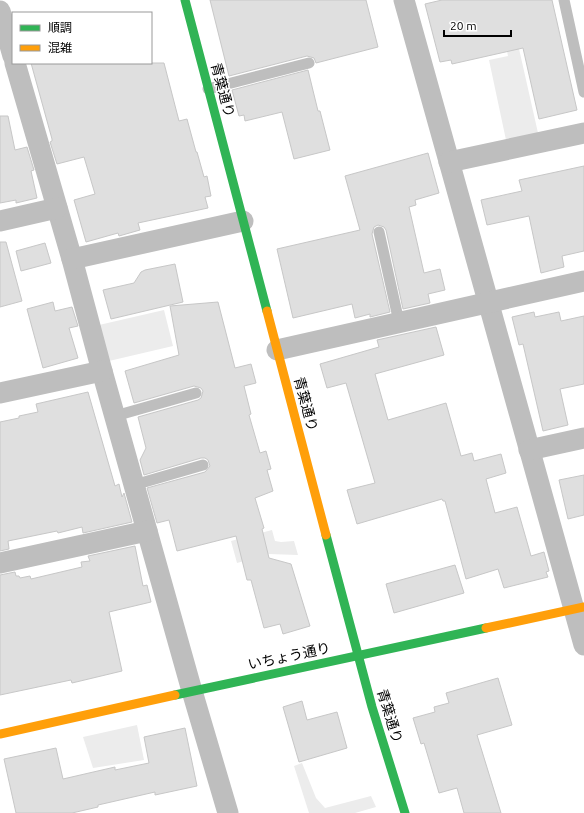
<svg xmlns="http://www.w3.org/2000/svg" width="584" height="813" viewBox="0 0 584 813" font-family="Ubuntu,'Noto Sans JP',sans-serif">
  <rect width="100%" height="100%" fill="#fff"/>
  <g fill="#ececec">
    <polygon points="496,0 508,0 538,133 506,140 489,60 508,56"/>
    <polygon points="164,310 173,346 109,361 99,325"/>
    <polygon points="272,530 275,541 281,542 294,541 298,555 269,554 237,563 231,541"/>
    <polygon points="137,725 144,760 93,768 83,737"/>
    <polygon points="302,763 316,798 325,808 371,796 376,807 355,813 309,813 294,766"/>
  </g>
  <g fill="#dfdfdf" stroke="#c7c7c7">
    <polygon points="210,0 366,0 378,47 316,63 314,58 307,56 229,76"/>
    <polygon points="442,0 552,0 577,110 539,119 523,48 452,64 451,60 440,62 425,4"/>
    <polygon points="31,63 164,63 179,121 187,119 196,152 197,152 204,177 207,176 211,196 205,197 208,208 138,223 140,230 119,236 118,233 86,242 74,200 95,194 84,157 57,164 50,142 52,141 52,139"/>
    <polygon points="308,70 318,111 320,111 330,150 294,159 282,112 245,121 244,115 239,116 232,90"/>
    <polygon points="0,116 8,116 15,150 27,147 34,170 31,171 37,198 16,203 16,200 0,203"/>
    <polygon points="428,153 439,193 415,200 416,205 409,207 424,273 440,269 445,290 428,294 430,303 403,309 386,230 384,227 378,225 374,227 372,234 390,312 370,317 370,314 355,318 352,304 293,318 277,249 360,230 345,176"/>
    <polygon points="584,166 584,251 562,256 564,267 541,273 529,216 487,225 481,200 522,191 519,180"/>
    <polygon points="0,242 6,242 22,301 0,307"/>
    <polygon points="45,243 51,263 21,271 16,251"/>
    <polygon points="175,264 183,302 111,319 103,290 134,283 141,272 145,270"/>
    <polygon points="53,302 55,311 72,307 78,326 69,328 78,358 43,368 27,309"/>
    <polygon points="218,302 235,368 251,364 256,383 244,386 251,414 249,415 260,453 266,451 271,469 267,470 273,491 255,498 264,528 262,529 269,558 291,564 310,626 283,634 280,624 264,628 251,580 247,580 236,536 177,551 169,520 157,523 147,488 205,472 210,466 208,460 205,458 201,458 144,475 140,460 146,448 138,417 198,400 201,398 203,391 201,388 194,386 134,403 125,371 179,355 170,306"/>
    <polygon points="534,312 535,317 559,312 561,321 584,316 584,384 560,389 568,425 543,431 523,344 519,345 512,317"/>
    <polygon points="436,327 444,355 375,374 388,420 446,403 461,456 472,453 474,461 501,454 506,473 486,479 495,513 517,507 531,556 544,552 549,571 546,572 548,577 504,588 498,569 466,579 445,501 443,501 442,499 357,524 347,490 375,483 346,383 327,388 320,364 379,347 377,340"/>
    <polygon points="88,392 115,486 119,484 122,497 124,493 132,522 83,533 82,527 58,533 57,531 8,541 9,549 0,551 0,422 19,418 19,416 38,412 36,404"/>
    <polygon points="584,475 584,515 568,519 559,480"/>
    <polygon points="135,546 143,586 147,585 151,602 109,612 122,671 72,683 71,680 0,695 0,575 15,572 16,576 19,576 20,578 30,576 31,579 82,567 81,562 90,561 88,556"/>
    <polygon points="455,565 464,593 394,613 386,584"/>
    <polygon points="498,678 512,725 477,735 501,813 464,813 457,788 439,793 424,743 421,744 413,718 435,712 434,707 449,703 446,693"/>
    <polygon points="302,701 307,720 337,712 347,748 299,762 283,707"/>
    <polygon points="185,728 197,786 155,795 155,792 98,805 98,807 72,813 16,813 4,759 56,748 63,779 115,767 115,770 149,763 144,737"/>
  </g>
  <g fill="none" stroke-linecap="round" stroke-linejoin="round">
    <g stroke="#bebebe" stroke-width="11">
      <polyline points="564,0 584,92"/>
      <polyline points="208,89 309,63"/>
      <polyline points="379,232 399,322"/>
      <polyline points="115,416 196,393"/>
      <polyline points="134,485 203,465"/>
    </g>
    <g stroke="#bebebe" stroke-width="21">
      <polyline points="404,0 584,645"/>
      <polyline points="0,11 13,56"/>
      <polyline points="15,63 72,259 102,371 192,691 228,813"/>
      <polyline points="449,162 584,133"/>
      <polyline points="0,221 57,208"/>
      <polyline points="72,259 243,221"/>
      <polyline points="277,350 584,281"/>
      <polyline points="0,393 102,371"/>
      <polyline points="529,450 584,438"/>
      <polyline points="0,563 147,531"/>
    </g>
    <g stroke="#30b455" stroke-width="9">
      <polyline points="185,0 267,311"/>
      <polyline points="326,535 372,707 405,813"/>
      <polyline points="175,695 486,628"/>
    </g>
    <g stroke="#ff9f0a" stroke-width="9">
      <polyline points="267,311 326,535"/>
      <polyline points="486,628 584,607"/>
      <polyline points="0,734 175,695"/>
    </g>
  </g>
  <g text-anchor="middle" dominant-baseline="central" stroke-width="3" stroke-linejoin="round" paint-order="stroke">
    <g font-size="14" fill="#000" stroke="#fff">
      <text transform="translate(223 90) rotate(75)">青葉通り</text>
      <text transform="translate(306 404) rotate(75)">青葉通り</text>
      <text transform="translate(289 656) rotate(-12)">いちょう通り</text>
      <text transform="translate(390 716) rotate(73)">青葉通り</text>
    </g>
  </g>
  <rect x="12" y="12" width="140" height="52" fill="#ffffff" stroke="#999999"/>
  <rect x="20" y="25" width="20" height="6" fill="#30b455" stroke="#999999"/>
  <text x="48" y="32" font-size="12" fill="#000000">順調</text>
  <rect x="20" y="45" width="20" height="6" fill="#ff9f0a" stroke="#999999"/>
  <text x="48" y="52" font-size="12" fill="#000000">混雑</text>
  <path d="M444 30v6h67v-6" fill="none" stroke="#000000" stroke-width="2"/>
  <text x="450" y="30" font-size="12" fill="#000000" stroke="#ffffff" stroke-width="3" paint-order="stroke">20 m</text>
</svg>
